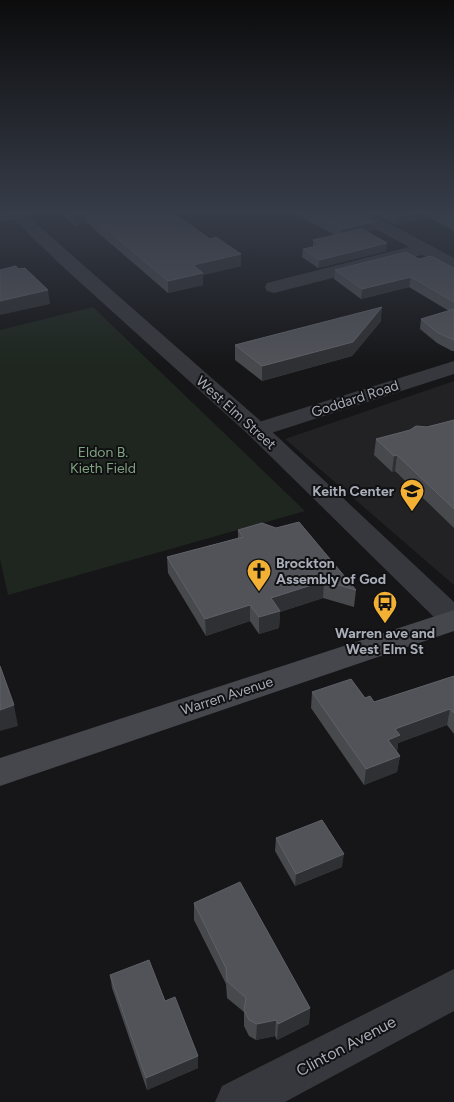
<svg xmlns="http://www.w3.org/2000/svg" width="454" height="1102" viewBox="0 0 454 1102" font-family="Figtree,sans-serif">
  <rect width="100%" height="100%" fill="#161618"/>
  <polygon fill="#222225" points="454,381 454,585 285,439"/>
  <polygon fill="#1e261f" points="93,307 305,511 8,595 0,559 0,330"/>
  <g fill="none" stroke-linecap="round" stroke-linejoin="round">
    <g fill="#37383d" fill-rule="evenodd">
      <polygon points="7,212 36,212 34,215 0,223 0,213"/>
      <polygon points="349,212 368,212 454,258 454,270 422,255 274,293 267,291 265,287 267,283 409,247 351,215"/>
      <polygon points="454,361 454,374 265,435 257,437 249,435 245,430 249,425"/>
      <polygon points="454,969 454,1011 285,1102 215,1102 222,1086"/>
    </g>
    <polygon fill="#37383d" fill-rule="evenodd" points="6,212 23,212 265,425 454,602 454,629 443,626 249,435 62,266"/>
    <polygon fill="#45474d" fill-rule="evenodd" points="454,610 454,631 0,786 0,758"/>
  </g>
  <g fill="#47494d">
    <polygon points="59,212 172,212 210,239 241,254 241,266 203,275 203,285 168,293 87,223 75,226"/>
    <polygon points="291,212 356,212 374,230 367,231 386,251 318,268 302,257 303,249 313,247 313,240 335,235"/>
    <polygon points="371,212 454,212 454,231 428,217 396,225"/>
    <polygon points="419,259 454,268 454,351 452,351 437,343 420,329 421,319 449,311 409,287 361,299 334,279 335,270"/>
    <polygon points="381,321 352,356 262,381 235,360 235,345"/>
    <polygon points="454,420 454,528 395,471 392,472 374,455 376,439"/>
    <polygon points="238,530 356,590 354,607 323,598 280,612 279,628 259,634 250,621 206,636 168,573 167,557 238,538"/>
    <polygon points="454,676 454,734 447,725 398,743 397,752 400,756 397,772 364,785 311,708 312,692 365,698 374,702"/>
    <polygon points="276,838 342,867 295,886 275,851"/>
    <polygon points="194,903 310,1008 309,1024 277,1040 275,1036 256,1040 249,1036 244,1026 244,1012 227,998 226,984 194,920"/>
    <polygon points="110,975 165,1001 198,1068 147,1090 112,988"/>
  </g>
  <g fill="#2f3033">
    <polygon points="86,212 87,223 75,226 74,215"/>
    <polygon points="419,212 429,212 428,217 396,225 396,217"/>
    <polygon points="375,222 374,230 341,237 341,229"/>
    <polygon points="387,243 386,251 318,268 319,260"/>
    <polygon points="241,254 241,266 203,275 203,285 168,293 168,281 193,265"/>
    <polygon points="411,277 409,287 361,299 362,289"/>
    <polygon points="48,290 50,304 0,315 0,301"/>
    <polygon points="382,307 381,321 352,356 262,381 262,366"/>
    <polygon points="397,455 395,471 392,472 394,456"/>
    <polygon points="324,581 323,598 280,612 279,628 259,634 259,617 271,598"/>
    <polygon points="250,605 250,621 206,636 205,619"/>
    <polygon points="14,705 18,726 0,731 0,710"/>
    <polygon points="450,709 447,725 398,743 397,752 388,740 395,729"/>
    <polygon points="400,756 397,772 364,785 366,769"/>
    <polygon points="344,854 342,867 295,886 296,874"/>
    <polygon points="310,1008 309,1024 277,1040 278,1024"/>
    <polygon points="276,1020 275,1036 256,1040 257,1024"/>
    <polygon points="198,1056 198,1068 147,1090 146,1078"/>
  </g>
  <g fill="#525359" stroke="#5f6168">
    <polygon points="71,212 172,212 210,239 216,237 241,254 193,265 203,273 168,281 86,212 74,215"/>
    <polygon points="306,212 356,212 375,222 341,229"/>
    <polygon points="387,212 419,212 396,217"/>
    <polygon points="433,212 454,212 454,223"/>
    <polygon points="362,229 387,243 319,260 303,249 322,245 313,240"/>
    <polygon points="406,252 419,259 431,256 454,268 454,302 411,277 362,289 335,270"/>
    <polygon points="16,266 18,269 25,268 48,290 0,301 0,270"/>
    <polygon points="382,307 353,342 262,366 235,345"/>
    <polygon points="454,309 454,340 438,333 421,319"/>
    <polygon points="454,420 454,509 397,455 394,456 376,439 410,430 416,426 427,427"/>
    <polygon points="299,522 356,590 324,581 271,598 280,611 259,617 250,605 205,619 167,557 243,537 238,530 262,523 276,528"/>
    <polygon points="0,666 14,705 0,710"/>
    <polygon points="454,676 454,713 450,709 395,729 400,735 388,740 400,756 366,769 312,692 351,679 365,698 370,696 374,702"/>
    <polygon points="322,820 344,854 296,874 276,838"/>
    <polygon points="240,882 310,1008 278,1024 276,1020 257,1024 249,1020 244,1010 246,998 227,981 226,968 194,903"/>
    <polygon points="149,960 165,1001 175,997 198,1056 146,1078 110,975"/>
  </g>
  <linearGradient id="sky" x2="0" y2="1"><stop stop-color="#0c0c0d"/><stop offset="0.58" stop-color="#363c48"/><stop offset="1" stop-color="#363c48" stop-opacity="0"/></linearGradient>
  <rect width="454" height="366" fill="url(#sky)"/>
  <defs>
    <symbol id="school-pin" viewBox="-11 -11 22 30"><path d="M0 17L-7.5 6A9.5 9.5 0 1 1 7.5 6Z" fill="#f2b134" stroke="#111113"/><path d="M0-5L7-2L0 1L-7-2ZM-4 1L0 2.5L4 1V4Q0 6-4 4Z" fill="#111"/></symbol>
    <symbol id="church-pin" viewBox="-11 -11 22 30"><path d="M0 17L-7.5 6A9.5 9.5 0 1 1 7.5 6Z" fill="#f2b134" stroke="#111113"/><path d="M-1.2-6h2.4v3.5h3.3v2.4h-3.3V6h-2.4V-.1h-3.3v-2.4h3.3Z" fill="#111"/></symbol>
    <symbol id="bus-pin" viewBox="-11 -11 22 30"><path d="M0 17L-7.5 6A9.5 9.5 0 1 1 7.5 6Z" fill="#f2b134" stroke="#111113"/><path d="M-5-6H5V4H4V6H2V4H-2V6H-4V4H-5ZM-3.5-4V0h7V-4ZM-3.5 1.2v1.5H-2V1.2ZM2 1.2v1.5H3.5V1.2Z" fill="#111"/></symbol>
  </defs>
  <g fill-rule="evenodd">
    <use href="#school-pin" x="398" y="477" width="28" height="38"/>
    <use href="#church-pin" x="245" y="557" width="28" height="38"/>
    <use href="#bus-pin" x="371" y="589" width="28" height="38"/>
  </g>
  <g text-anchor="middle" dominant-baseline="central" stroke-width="4" stroke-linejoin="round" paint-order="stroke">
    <g font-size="14" fill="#a8adb8" stroke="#111113">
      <text transform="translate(355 399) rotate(-18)">Goddard Road</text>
      <text transform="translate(236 413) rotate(42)">West Elm Street</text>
      <text transform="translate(227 696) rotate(-18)">Warren Avenue</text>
    </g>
    <g font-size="14" fill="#7fa381" stroke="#111113">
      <text x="103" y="452">Eldon B.<tspan x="103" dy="16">Kieth Field</tspan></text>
    </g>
    <g font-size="14" font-weight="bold" fill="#a8adb8" stroke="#111113" text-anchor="end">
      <text x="394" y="491">Keith Center</text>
      <text x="276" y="563" text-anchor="start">Brockton<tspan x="276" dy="16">Assembly of God</tspan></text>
      <text x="385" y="633" text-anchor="middle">Warren ave and<tspan x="385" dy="16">West Elm St</tspan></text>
    </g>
    <g font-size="16" fill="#a8adb8" stroke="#111113">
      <text transform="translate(346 1046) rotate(-28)">Clinton Avenue</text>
    </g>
  </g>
</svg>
